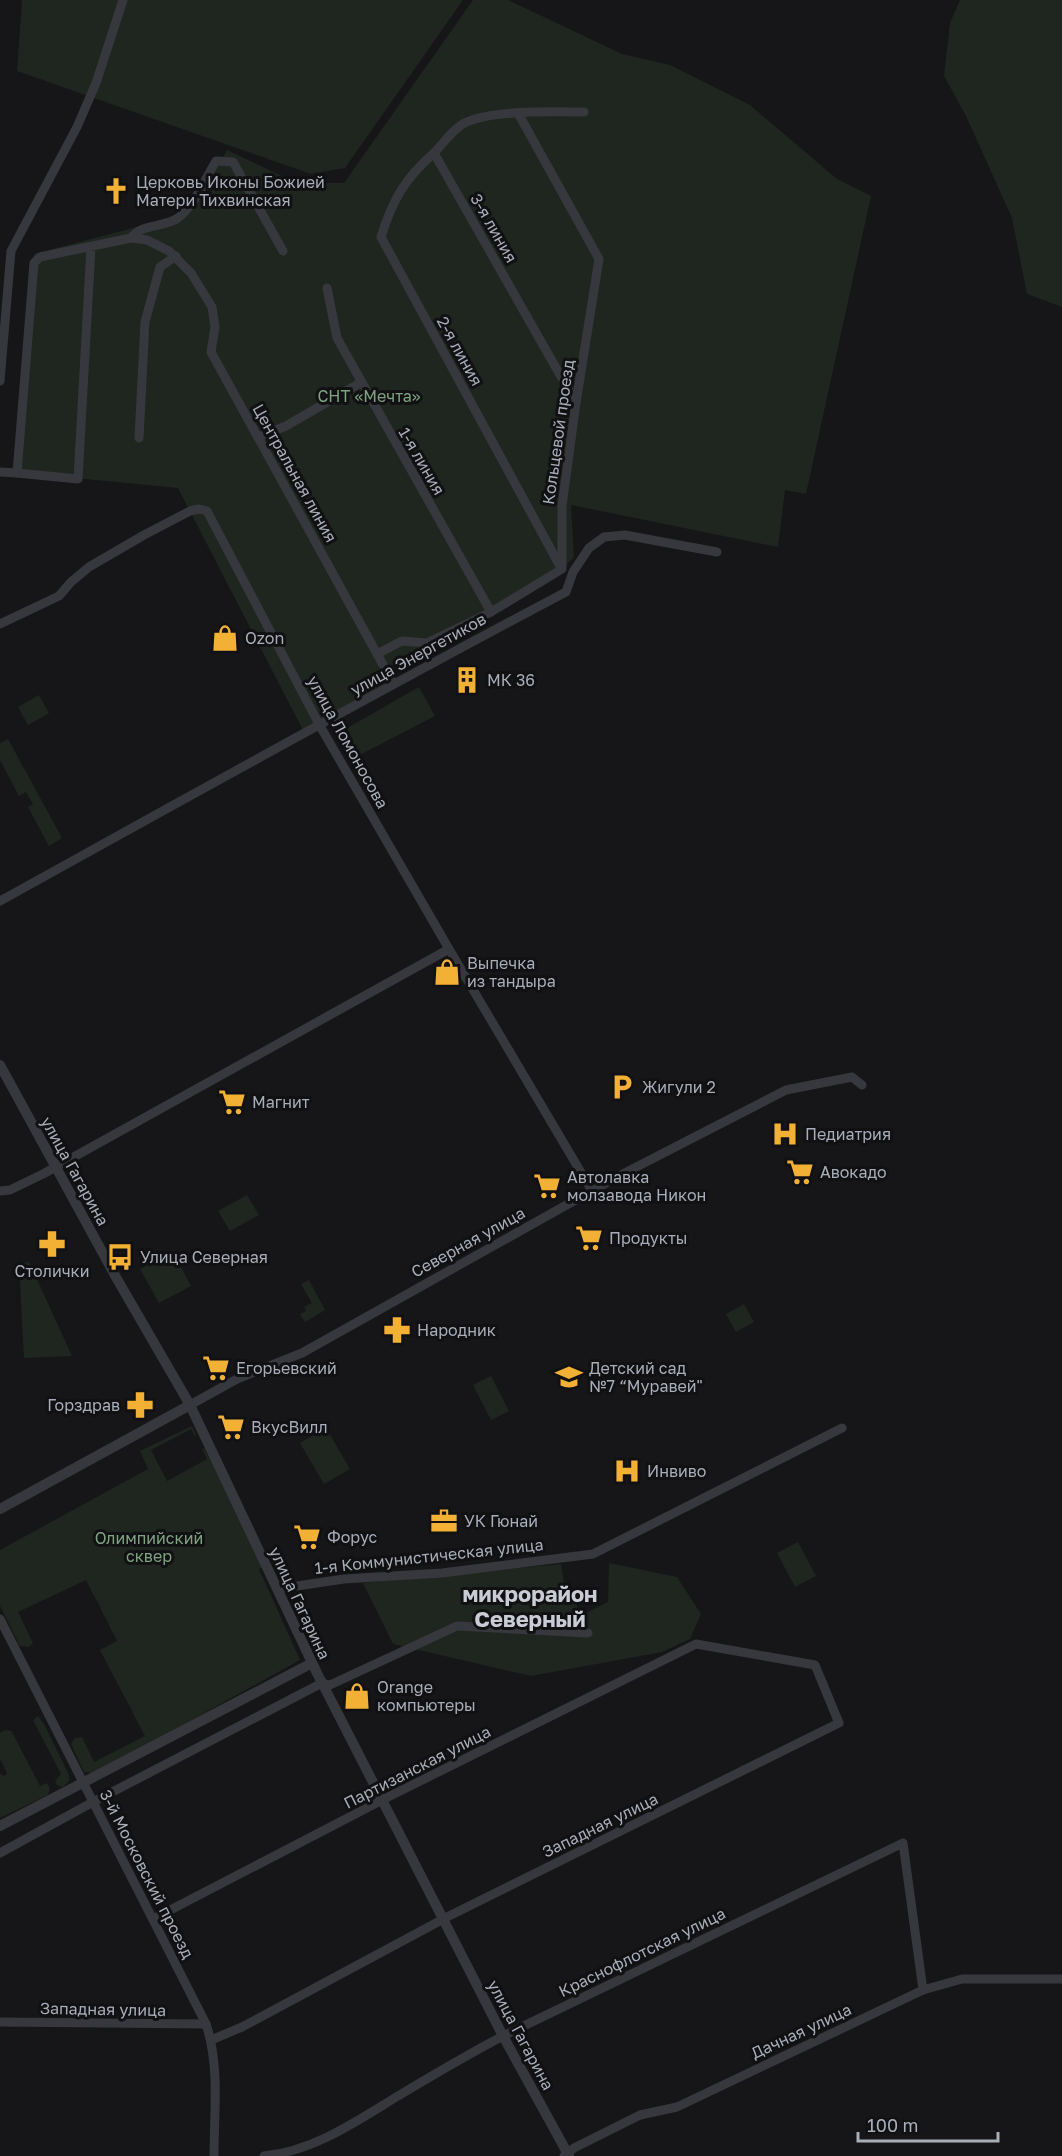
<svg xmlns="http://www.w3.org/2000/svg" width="1062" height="2156" viewBox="0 0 1062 2156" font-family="'Golos Text',sans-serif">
  <rect width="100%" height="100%" fill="#161618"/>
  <g fill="#1e261f">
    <polygon points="22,0 463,0 345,168 311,174 17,71"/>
    <polygon points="473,0 508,0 622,54 670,65 750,105 837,179 871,196 806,494 785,490 778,547 571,505 574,557 562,569 427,643 395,668 397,684 305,734 178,488 13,472 34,254 190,213 227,150 297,183 344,183"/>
    <polygon points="960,0 1062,0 1062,307 1027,294 1012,218 966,116 944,76 950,23"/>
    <polygon points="419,687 435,716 350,760 335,735"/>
    <polygon points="39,695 49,713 28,725 18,707"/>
    <polygon points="8,739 62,838 49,846 28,807 33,804 26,792 19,796 0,760 0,743"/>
    <polygon points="247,1195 259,1215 230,1231 218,1211"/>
    <polygon points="173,1252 191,1286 159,1303 140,1269"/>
    <polygon points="29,1262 72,1356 24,1358 19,1263"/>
    <polygon points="309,1280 325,1310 305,1322 300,1314 306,1311 304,1307 312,1303 301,1284"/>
    <polygon points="744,1304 754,1322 736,1332 726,1314"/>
    <polygon points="491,1376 509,1411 491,1420 473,1385"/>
    <polygon points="192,1426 196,1435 195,1436 191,1429 151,1450 167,1481 207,1459 202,1449 204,1448 266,1565 259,1569 300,1660 101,1770 92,1773 84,1772 71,1744 75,1738 82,1737 94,1762 145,1736 100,1650 117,1641 86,1580 18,1612 33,1643 29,1647 20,1646 0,1606 0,1550 148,1469 140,1451"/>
    <polygon points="326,1428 350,1469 324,1484 300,1443"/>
    <polygon points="798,1542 816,1576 795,1587 777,1553"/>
    <polygon points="609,1563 677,1577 701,1614 690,1639 662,1652 531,1676 393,1644 363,1583 561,1564 564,1583 582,1615 608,1602"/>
    <polygon points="38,1716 44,1724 69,1775 69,1781 63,1787 57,1785 55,1781 61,1774 33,1720"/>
    <polygon points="6,1730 11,1731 13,1734 40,1786 47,1783 50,1788 48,1795 0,1818 0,1774 5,1776 7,1773 0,1759 0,1733"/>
  </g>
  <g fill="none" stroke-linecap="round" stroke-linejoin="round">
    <g stroke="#37383d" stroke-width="9">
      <path d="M434 153C405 178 392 201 381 237L561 568"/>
      <path d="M131 238C142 223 164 228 178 218 195 205 205 179 216 161L233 162 283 251"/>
      <polyline points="91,247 78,479 17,473 34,263 40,257 131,238 147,240 169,251 191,273 212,307 215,327 211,352 393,683"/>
      <polyline points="327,288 337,338 491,612"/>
      <polyline points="0,381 11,251 77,127 96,83 123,0"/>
      <path d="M576 403 434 153C442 145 450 133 460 126 482 109 555 112 584 112"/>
      <polyline points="258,437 286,426 360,383"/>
      <polyline points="139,438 145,322 160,267 176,256"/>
      <polyline points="0,472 17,473"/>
      <polyline points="0,624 59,596 71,582 89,567 144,535 190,511 199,509 207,511 320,726 449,949 592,1191"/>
      <polyline points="377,654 402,641 427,643 491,612 562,569 562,506 576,403 599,259 518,113"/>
      <path d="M0 901C188 797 376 692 566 592L573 572 589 548 604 537 625 535 717 552"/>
      <polyline points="0,1191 10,1190 43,1174 449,949"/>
      <polyline points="190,1405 237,1379 302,1353 613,1179 786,1090 852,1077 862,1085"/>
      <polyline points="277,1589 344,1579 442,1573 593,1554 842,1428"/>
      <path d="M0 1619 206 2024C220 2066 214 2113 214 2156"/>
      <polyline points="0,1853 93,1802 322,1683 330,1685 457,1626 588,1633"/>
      <polyline points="153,1919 388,1797 696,1644 815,1665 839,1723 449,1916 242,2027 211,2040"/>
      <polyline points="0,2022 206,2024"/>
      <path d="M264 2156C314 2151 357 2121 398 2096 433 2075 467 2055 503 2036L903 1843 923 1990"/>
      <polyline points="564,2156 574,2148 640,2115 677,2107 923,1990 962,1979 1062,1979"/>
    </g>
    <g stroke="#37383d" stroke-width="10">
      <polyline points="0,1065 117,1279 190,1405 317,1673 503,2036 569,2156"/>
      <polyline points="0,1509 190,1405"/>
      <polyline points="0,1826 312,1663"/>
    </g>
  </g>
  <defs>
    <symbol id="church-bare" viewBox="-9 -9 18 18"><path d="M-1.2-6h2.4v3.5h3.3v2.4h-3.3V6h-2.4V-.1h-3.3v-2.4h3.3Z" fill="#f2b134" stroke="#111113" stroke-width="2.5" paint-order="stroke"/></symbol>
    <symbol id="shop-bare" viewBox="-9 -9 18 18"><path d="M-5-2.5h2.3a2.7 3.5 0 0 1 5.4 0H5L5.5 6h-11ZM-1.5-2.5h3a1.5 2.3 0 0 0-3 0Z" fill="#f2b134" stroke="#111113" stroke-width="2.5" paint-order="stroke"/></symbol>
    <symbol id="building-bare" viewBox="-9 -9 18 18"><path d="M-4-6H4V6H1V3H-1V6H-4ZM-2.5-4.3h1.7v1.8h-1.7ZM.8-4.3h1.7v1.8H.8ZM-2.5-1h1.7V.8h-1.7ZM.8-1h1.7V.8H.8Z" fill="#f2b134" stroke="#111113" stroke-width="2.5" paint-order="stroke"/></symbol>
    <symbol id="parking-bare" viewBox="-9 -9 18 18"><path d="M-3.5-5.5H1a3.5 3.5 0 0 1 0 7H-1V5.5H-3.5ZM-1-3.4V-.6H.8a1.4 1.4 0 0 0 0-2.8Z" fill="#f2b134" stroke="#111113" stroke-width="2.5" paint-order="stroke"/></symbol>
    <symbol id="supermarket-bare" viewBox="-9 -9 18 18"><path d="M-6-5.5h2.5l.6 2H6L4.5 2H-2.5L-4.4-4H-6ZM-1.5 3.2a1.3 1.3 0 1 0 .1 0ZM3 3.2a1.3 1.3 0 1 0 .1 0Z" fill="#f2b134" stroke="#111113" stroke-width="2.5" paint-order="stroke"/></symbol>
    <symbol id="hospital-bare" viewBox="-9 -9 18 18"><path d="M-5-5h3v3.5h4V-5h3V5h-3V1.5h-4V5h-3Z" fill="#f2b134" stroke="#111113" stroke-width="2.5" paint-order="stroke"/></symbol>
    <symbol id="pharmacy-bare" viewBox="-9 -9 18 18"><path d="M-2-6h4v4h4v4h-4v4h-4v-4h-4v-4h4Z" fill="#f2b134" stroke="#111113" stroke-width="2.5" paint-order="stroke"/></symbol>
    <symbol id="bus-bare" viewBox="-9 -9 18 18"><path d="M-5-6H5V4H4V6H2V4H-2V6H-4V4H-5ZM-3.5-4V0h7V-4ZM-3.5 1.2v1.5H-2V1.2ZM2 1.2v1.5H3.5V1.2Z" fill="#f2b134" stroke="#111113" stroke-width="2.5" paint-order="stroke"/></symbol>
    <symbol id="school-bare" viewBox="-9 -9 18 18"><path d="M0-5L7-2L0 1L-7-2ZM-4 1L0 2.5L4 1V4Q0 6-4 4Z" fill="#f2b134" stroke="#111113" stroke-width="2.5" paint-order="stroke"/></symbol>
    <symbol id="office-bare" viewBox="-9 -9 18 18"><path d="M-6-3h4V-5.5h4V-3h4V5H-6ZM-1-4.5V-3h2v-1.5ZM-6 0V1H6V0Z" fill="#f2b134" stroke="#111113" stroke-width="2.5" paint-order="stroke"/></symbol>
  </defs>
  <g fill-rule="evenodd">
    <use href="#church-bare" x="97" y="172" width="38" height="38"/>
    <use href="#shop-bare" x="206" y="619" width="38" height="38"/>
    <use href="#building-bare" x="448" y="661" width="38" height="38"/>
    <use href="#shop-bare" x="428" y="953" width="38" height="38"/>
    <use href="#parking-bare" x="603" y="1068" width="38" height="38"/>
    <use href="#supermarket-bare" x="213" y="1083" width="38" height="38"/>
    <use href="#hospital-bare" x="766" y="1115" width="38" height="38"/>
    <use href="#supermarket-bare" x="781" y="1153" width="38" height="38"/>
    <use href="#supermarket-bare" x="528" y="1167" width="38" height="38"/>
    <use href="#supermarket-bare" x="570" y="1219" width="38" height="38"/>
    <use href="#pharmacy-bare" x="33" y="1225" width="38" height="38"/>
    <use href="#bus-bare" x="101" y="1238" width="38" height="38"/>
    <use href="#pharmacy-bare" x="378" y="1311" width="38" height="38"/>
    <use href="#supermarket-bare" x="197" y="1349" width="38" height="38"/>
    <use href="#school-bare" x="550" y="1358" width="38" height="38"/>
    <use href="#pharmacy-bare" x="121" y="1386" width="38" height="38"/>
    <use href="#supermarket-bare" x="212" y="1408" width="38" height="38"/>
    <use href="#hospital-bare" x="608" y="1452" width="38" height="38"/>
    <use href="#office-bare" x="425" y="1502" width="38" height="38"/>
    <use href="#supermarket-bare" x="288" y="1518" width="38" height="38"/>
    <use href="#shop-bare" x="338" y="1677" width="38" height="38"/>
  </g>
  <g text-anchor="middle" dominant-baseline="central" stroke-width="6" stroke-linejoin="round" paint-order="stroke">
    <g font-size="16" fill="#a8adb8" stroke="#111113" text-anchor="start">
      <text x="136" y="182">Церковь Иконы Божией<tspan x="136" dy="18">Матери Тихвинская</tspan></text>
      <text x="245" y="638">Ozon</text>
      <text x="487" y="680">МК 36</text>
      <text x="467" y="963">Выпечка<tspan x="467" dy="18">из тандыра</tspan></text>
      <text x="642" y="1087">Жигули 2</text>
      <text x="252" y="1102">Магнит</text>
      <text x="805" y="1134">Педиатрия</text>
      <text x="820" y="1172">Авокадо</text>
      <text x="567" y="1177">Автолавка<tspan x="567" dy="18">молзавода Никон</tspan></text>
      <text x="609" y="1238">Продукты</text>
      <text x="140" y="1257">Улица Северная</text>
      <text x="52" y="1271" text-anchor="middle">Столички</text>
      <text x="417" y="1330">Народник</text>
      <text x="236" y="1368">Егорьевский</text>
      <text x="589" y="1368">Детский сад<tspan x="589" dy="18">№7 “Муравей"</tspan></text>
      <text x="120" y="1405" text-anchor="end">Горздрав</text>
      <text x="251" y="1427">ВкусВилл</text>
      <text x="647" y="1471">Инвиво</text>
      <text x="464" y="1521">УК Гюнай</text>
      <text x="327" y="1537">Форус</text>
      <text x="377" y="1687">Orange<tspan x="377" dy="18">компьютеры</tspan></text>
    </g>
    <g font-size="16" fill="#a8adb8" stroke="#111113">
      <text transform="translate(494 228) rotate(60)">3-я линия</text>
      <text transform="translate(460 351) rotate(61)">2-я линия</text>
      <text transform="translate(558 432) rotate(-82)">Кольцевой проезд</text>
      <text transform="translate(422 461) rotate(60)">1-я линия</text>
      <text transform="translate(295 473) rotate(61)">Центральная линия</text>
      <text transform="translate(418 654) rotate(-29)">улица Энергетиков</text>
      <text transform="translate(348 742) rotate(61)">улица Ломоносова</text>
      <text transform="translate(75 1171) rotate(61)">улица Гагарина</text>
      <text transform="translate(468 1242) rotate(-29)">Северная улица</text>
      <text transform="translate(429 1556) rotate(-6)">1-я Коммунистическая улица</text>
      <text transform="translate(300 1603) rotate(65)">улица Гагарина</text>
      <text transform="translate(417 1767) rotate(-27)">Партизанская улица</text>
      <text transform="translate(600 1825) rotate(-26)">Западная улица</text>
      <text transform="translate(147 1874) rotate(63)">3-й Московский проезд</text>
      <text transform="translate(642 1952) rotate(-26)">Краснофлотская улица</text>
      <text transform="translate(103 2009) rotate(1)">Западная улица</text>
      <text transform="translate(801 2031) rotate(-25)">Дачная улица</text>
      <text transform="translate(521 2035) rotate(62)">улица Гагарина</text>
    </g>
    <g font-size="16" fill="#7fa381" stroke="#111113">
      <text x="369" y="396">СНТ «Мечта»</text>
      <text x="149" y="1538">Олимпийский<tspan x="149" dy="18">сквер</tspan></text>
    </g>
    <g font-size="22" font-weight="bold" fill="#c9ccd4" stroke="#111113">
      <text x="530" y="1593">микрорайон<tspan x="530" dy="25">Северный</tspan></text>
    </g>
  </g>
  <path d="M858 2132v9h140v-9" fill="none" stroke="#a8adb8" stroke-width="3"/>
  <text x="867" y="2132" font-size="18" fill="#a8adb8" stroke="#111113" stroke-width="4.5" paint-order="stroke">100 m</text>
</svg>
